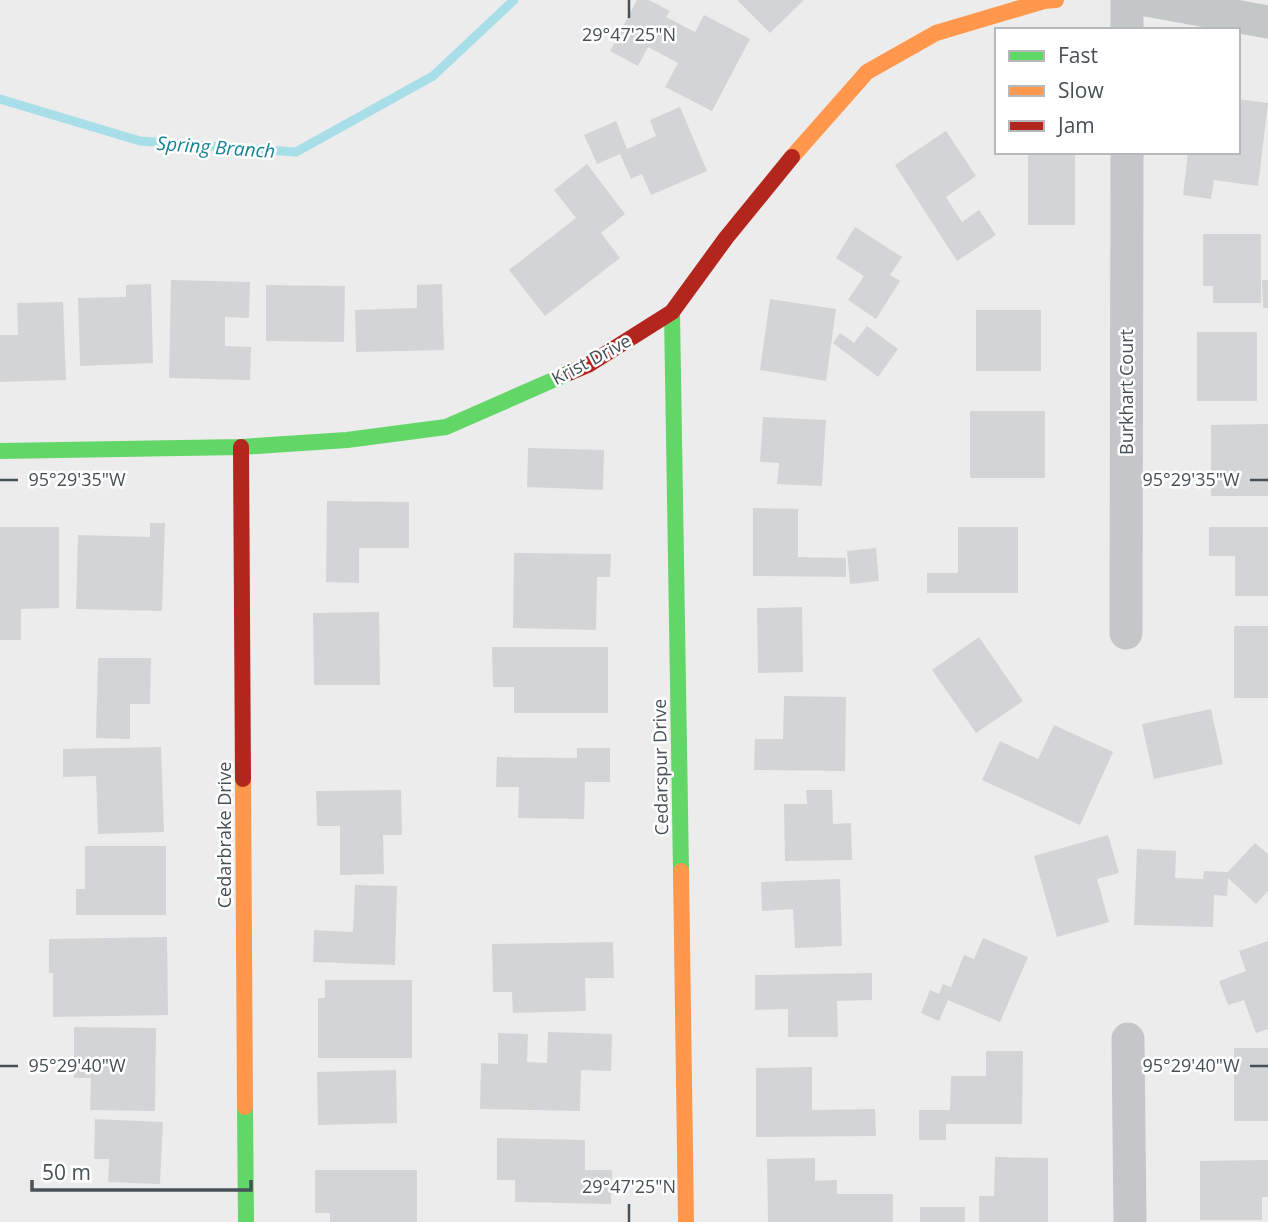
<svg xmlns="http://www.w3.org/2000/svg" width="1268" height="1222" viewBox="0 0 1268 1222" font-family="'Open Sans',sans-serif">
  <rect width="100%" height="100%" fill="#edecec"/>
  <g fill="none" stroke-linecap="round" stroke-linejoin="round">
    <polyline stroke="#a7dee8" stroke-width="9" points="0,99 140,141 296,152 433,76 514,0"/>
  </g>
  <g fill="#d3d4d5">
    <polygon points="637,0 649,0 670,11 666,17 695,32 704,15 750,39 712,111 665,87 678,63 648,47 638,66 610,51"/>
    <polygon points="737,0 804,0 770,33"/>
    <polygon points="1238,99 1268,103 1258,186 1214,180 1211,199 1183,195 1188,152 1238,152"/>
    <polygon points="680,107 707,171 651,195 642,174 631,179 620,154 597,164 584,135 616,121 627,149 656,136 650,120"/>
    <polygon points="946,131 976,176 946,197 962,222 979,210 996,235 957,261 895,165"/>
    <rect x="1028" y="152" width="47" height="73"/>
    <polygon points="587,164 625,214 601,233 620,258 545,316 509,270 576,218 554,190"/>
    <polygon points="855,227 902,257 890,275 900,281 876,319 848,300 864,276 836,258"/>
    <polygon points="1203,234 1261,234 1261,303 1213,303 1213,286 1203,286"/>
    <polygon points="171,280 250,282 249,318 225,317 225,346 251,347 250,380 169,378"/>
    <polygon points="1262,280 1268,280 1268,308 1263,308"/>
    <polygon points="151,284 153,363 80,366 78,298 126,297 126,285"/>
    <polygon points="442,284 444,350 356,352 355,310 417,308 417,285"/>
    <polygon points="266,285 345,286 344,342 266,341"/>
    <polygon points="770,299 836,309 826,381 760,370"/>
    <polygon points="63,302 66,380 0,382 0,335 18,335 17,303"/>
    <rect x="976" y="310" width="65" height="61"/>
    <polygon points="867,326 898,349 878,377 833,343 840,333 854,343"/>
    <rect x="1197" y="332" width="60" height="69"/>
    <rect x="970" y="411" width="75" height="67"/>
    <polygon points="763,417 826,420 822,486 777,484 779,463 760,462"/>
    <polygon points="1268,424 1268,496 1211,496 1211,425"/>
    <polygon points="528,448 604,450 603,490 527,487"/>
    <polygon points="327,501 409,502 409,548 359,548 359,583 326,582"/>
    <polygon points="753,508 798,509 798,557 846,558 846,577 753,576"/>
    <polygon points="150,523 165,523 162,611 76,609 78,535 150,537"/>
    <polygon points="0,527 59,527 59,608 21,609 21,640 0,640"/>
    <polygon points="958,527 1018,527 1018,593 927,593 927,573 958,573"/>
    <polygon points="1209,527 1268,527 1268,596 1235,596 1235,556 1209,556"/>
    <polygon points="876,548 879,581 850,584 847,551"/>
    <polygon points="514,553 611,554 610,577 597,577 596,630 513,628"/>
    <polygon points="802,607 803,672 758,673 757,608"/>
    <polygon points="379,612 380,685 314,685 313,613"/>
    <rect x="1234" y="626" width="34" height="72"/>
    <polygon points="979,637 1023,701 976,733 932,670"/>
    <polygon points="492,647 608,647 608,713 514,713 514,687 493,687"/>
    <polygon points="98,658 151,658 150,704 130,704 130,739 96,738"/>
    <polygon points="784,696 846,697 845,771 754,770 755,739 783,739"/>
    <polygon points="1211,709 1223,764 1154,779 1142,724"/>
    <polygon points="1054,725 1113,752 1080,825 982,780 1000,741 1038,759"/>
    <polygon points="161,747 164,832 98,834 96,776 63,777 63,749"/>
    <polygon points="577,748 610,748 610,782 585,782 584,819 518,818 519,787 496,787 497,757 577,758"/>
    <polygon points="401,790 402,835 383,835 384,874 340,875 340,826 317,826 316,791"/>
    <polygon points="806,790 832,790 833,824 851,823 852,860 785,861 784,804 807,804"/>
    <polygon points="1108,835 1119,873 1097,879 1109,922 1057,937 1034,856"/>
    <polygon points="1255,843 1268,854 1268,891 1256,904 1228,878 1227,896 1214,895 1213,927 1134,925 1137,849 1176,851 1175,878 1203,879 1204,871 1228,872"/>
    <polygon points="85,846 166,846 166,915 76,915 76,889 85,889"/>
    <polygon points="840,879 842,946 795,948 793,909 762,911 761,882"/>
    <polygon points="355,885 397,886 395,965 313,962 314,930 353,932"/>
    <polygon points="167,937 168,1015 53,1017 53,973 49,973 49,939"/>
    <polygon points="983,938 1028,957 1000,1022 948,1000 939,1021 921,1013 930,990 939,994 943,984 951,987 964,955 974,959"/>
    <polygon points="1268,941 1268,1029 1256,1033 1244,1000 1228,1005 1219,981 1246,971 1239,951"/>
    <polygon points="613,942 614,978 585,978 586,1011 513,1013 512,992 493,992 492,944"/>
    <polygon points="872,973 872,1000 837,1001 838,1037 788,1037 788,1009 755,1010 755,975"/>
    <polygon points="325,980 412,980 412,1058 318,1058 318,998 325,998"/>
    <polygon points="74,1027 156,1028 155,1111 90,1110 91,1078 74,1078"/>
    <polygon points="548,1032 612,1034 611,1071 581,1070 580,1111 480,1109 481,1063 498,1064 498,1033 528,1034 527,1062 547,1063"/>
    <rect x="1234" y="1048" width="34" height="73"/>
    <polygon points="986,1051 1023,1051 1022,1124 946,1124 946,1140 919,1140 919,1110 950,1110 951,1076 986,1076"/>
    <polygon points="812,1067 812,1110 875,1109 876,1136 756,1137 756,1068"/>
    <polygon points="396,1070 397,1123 318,1125 317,1072"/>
    <polygon points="95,1119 163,1122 160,1184 108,1182 109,1159 94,1159"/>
    <polygon points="497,1138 585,1140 585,1170 612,1170 611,1204 515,1202 515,1180 497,1180"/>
    <polygon points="995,1157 1048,1158 1048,1222 979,1222 979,1196 994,1196"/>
    <polygon points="815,1158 815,1181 837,1180 837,1194 893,1194 893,1222 768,1222 767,1159"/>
    <polygon points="1268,1160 1268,1197 1262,1197 1262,1220 1200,1220 1200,1161"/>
    <polygon points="315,1170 417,1170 417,1222 330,1222 330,1213 315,1213"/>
    <rect x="920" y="1207" width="45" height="15"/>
  </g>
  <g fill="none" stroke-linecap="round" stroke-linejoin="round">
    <g stroke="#c3c7c8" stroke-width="33">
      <polyline points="1146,0 1268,22"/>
      <polyline points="1127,30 1127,0"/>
      <polyline points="1126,633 1127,152"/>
      <polyline points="1128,1039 1130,1222"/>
    </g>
    <g stroke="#63d668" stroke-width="16">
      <polyline points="672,312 681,871"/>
      <polyline points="0,451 241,447 347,440 446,427 569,373"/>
      <polyline points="245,1107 246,1222"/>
    </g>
    <g stroke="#ff974d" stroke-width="16">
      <polyline points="792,157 867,72 936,33 1044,1 1056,0"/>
      <polyline points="243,779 245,1107"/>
      <polyline points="681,871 686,1222"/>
    </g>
    <g stroke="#b3261e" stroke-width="16">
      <polyline points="569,373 588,365 672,312 726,238 792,157"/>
      <polyline points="241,447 243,779"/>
    </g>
  </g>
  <path fill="none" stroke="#455057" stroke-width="2.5" d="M629 0V18M0 480H18M1250 480H1268M0 1066H18M1250 1066H1268M629 1204V1222"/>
  <g text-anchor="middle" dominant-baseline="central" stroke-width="5" stroke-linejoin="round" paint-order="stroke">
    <g font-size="18" fill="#455057" stroke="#fff">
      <text transform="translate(591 359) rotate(-28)">Krist Drive</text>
      <text transform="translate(1126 392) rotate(-90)">Burkhart Court</text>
      <text transform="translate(660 767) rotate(-91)">Cedarspur Drive</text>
      <text transform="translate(224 835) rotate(-90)">Cedarbrake Drive</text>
    </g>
    <g font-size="19" font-style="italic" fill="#138295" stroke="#fff">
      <text transform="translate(216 147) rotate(4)">Spring Branch</text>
    </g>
  </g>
  <g font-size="18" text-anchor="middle" fill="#455057" stroke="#fff" stroke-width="5" stroke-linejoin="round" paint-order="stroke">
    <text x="629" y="41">29°47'25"N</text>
    <text x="1191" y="486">95°29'35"W</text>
    <text x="77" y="486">95°29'35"W</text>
    <text x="1191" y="1072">95°29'40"W</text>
    <text x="77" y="1072">95°29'40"W</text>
    <text x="629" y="1193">29°47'25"N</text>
  </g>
  <rect x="995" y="28" width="245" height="126" fill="#ffffff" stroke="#b5b9bc" stroke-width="2"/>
  <rect x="1009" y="51" width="35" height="10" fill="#63d668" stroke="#b5b9bc" stroke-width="2"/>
  <text x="1058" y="63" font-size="21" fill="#455057">Fast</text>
  <rect x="1009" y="86" width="35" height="10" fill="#ff974d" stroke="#b5b9bc" stroke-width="2"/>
  <text x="1058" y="98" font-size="21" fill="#455057">Slow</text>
  <rect x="1009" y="121" width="35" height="10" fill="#b3261e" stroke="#b5b9bc" stroke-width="2"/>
  <text x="1058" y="133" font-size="21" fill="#455057">Jam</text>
  <path d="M32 1180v10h219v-10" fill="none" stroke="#455057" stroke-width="3.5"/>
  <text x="42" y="1180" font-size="21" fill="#455057" stroke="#ffffff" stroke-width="5" paint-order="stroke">50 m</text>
</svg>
